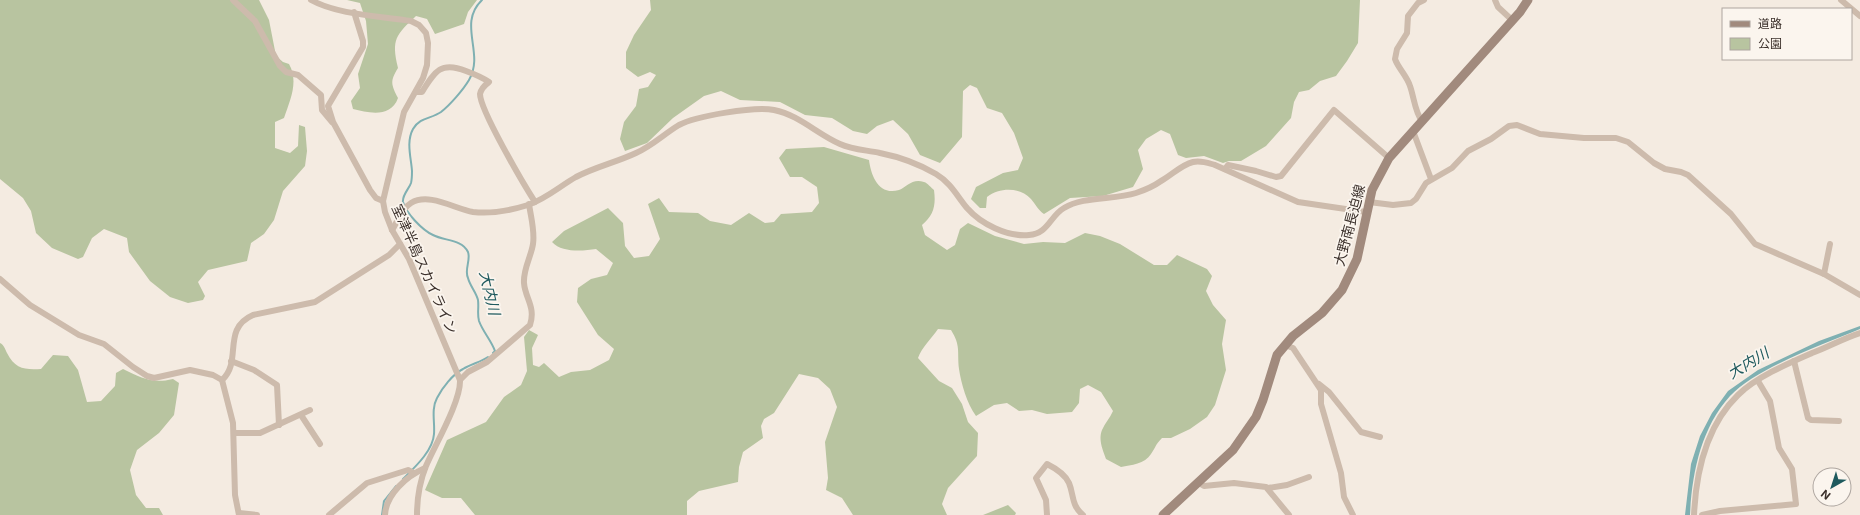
<svg xmlns="http://www.w3.org/2000/svg" width="1860" height="515" viewBox="0 0 1860 515" font-family="Inter,'Noto Sans JP',sans-serif">
  <rect width="100%" height="100%" fill="#f4ebe1"/>
  <g fill="#b8c4a0">
    <path d="M0 0H259L269 20 276 56 283 62 289 64C299 82 290 100 284 118L275 122V148L290 153 298 146 299 125 305 127 307 151 305 166 283 191 274 220 264 234 251 243 247 261 208 270 198 282 205 296 203 300 188 303 170 297 150 281 129 252 127 238 104 229 92 238 83 257 78 259 52 248 36 233 31 211 23 198 0 179Z"/>
    <path d="M347 0H477L468 12 464 24 435 34 427 19 416 16C396 35 391 39 398 68 390 81 391 84 398 98 391 118 369 113 353 109L351 101 360 88 358 74 368 44 366 21 360 3Z"/>
    <path d="M650 0H1360L1358 43 1347 61 1336 76 1320 81 1309 90 1299 92 1294 102 1291 118 1266 146 1241 161H1229L1223 163 1204 156 1186 158 1178 155 1170 134 1161 130 1146 139 1138 150 1143 169 1133 187 1103 196 1070 198 1044 214C1038 210 1036 205 1031 199 1020 187 1000 187 987 197L986 208H980L971 199 976 187 1003 173 1018 170 1023 158 1014 133 1002 113 987 108 977 88 970 85 963 91 962 137 940 163 920 155 908 134 893 120 877 126 867 134 853 131 832 118 805 115 780 102 740 100 721 91 704 96 673 118 647 143 625 151 620 139 624 122 636 106 639 89 648 87 656 75 650 72 638 77 626 68V52L634 35 651 10Z"/>
    <path d="M824 147 869 160C871 176 879 196 899 190 907 187 912 178 924 182 928 183 931 188 934 190 936 205 934 215 922 225L925 235 947 250 955 245 960 229 968 223 995 236 1024 244 1043 242 1065 243 1085 233 1100 236 1120 244 1154 265H1167L1177 255 1207 269 1212 276 1206 291 1213 305 1226 320 1222 344 1226 370 1215 405 1207 417 1190 429 1171 438H1162C1155 445 1156 447 1151 454 1145 464 1131 465 1121 467L1106 459C1103 450 1098 440 1102 430 1105 423 1110 418 1113 411L1101 392 1088 385 1080 389 1079 403 1072 412 1047 414 1032 410 1019 411 1007 403 994 405 976 416C967 404 961 383 959 369 957 351 961 346 951 330L938 329C931 339 922 347 918 358L939 381 952 388 962 404 968 422 978 433 977 456 948 488 942 504 947 515H853L842 498 826 490 828 478 825 442 837 407 830 389 818 378 799 374 774 413 764 419 761 426 763 438 743 452 739 467 738 482 699 491 687 501V515H475L461 498H442L425 490 447 440 486 422 504 397 521 385 527 371 524 337 529 330 538 335 532 348 533 365 539 367 544 363 559 377 571 372 590 370 609 360 614 349 598 335 577 302 578 288 591 279 607 275 613 263 596 249C583 251 562 253 552 242L564 231 608 208 623 223 625 246 634 258 649 256 660 239 648 204 659 198 669 212 698 213 710 221 731 225 749 213 765 223 774 222 781 214 812 212 819 203 817 187 802 177H790L779 158 786 149Z"/>
    <path d="M0 343C4 345 5 349 7 353 15 369 25 370 41 369L53 355 68 356 78 370 87 402 101 401 115 386 116 373 123 369C142 378 152 384 173 379L179 383 174 415 159 433 137 450 130 470 136 495 146 508H159L163 515H0Z"/>
    <polygon points="1008,505 1016,513 1015,515 983,515"/>
  </g>
  <path fill="#7fb0b2" d="M1860 326V329C1824 344 1756 368 1730 396 1701 428 1692 473 1690 515H1685L1691 464 1700 436 1712 413 1728 391 1758 370 1819 341Z"/>
  <g fill="none" stroke-linecap="round" stroke-linejoin="round">
    <g stroke="#7fb0b2" stroke-width="2">
      <path d="M482 0C457 24 485 53 469 80 463 90 450 105 441 112 431 119 420 117 413 129 406 142 411 157 412 171 412 174 412 179 411 183 409 189 402 195 403 202 406 213 422 230 433 235 444 241 462 239 468 252 471 260 464 270 468 278 470 286 476 292 478 300 479 308 477 314 479 321 483 332 491 340 495 351L493 353"/>
      <path d="M403 479C414 468 433 451 434 434 435 422 431 409 437 398 442 388 453 374 463 369 471 364 481 362 488 357"/>
      <polyline points="382,515 384,501 396,486"/>
    </g>
    <g stroke="#cdbbac" stroke-width="6">
      <polyline points="233,0 255,21 280,66 286,72 298,75 321,95 322,110 332,122"/>
      <path d="M311 0C338 15 380 16 411 21L419 25 426 33 428 43 427 65 423 78 404 112 383 201 385 212 392 230 409 259 460 380C461 401 435 445 426 466 420 481 417 499 417 515"/>
      <polyline points="1495,0 1498,7 1512,20"/>
      <polyline points="1841,0 1860,16"/>
      <polyline points="354,12 363,41 363,47 328,106 333,122 370,190 376,198 383,201"/>
      <path d="M416 92H422C435 71 441 61 466 71 474 74 482 77 489 82 485 85 481 89 480 94 480 110 524 185 535 202"/>
      <path d="M1422 121C1415 113 1414 97 1410 86 1407 76 1398 68 1395 59L1397 49 1407 33 1408 16 1418 3 1424 0"/>
      <polyline points="1413,131 1431,179"/>
      <polyline points="1225,169 1228,165 1256,171 1276,177 1281,176 1334,110 1389,158"/>
      <polyline points="1369,202 1393,205 1411,203 1416,199 1426,183 1452,168 1468,151 1491,139 1509,126 1517,125 1540,134 1584,138 1616,138 1628,142 1654,163 1665,169 1681,172 1688,175 1731,214 1755,244 1824,274 1860,295"/>
      <path d="M392 230C398 221 401 209 411 203 429 192 455 209 473 212 491 214 512 210 528 205 546 199 560 186 576 177 595 167 617 162 636 153 652 146 664 134 679 125 696 116 755 106 774 110 799 115 817 134 840 144 853 150 867 150 880 153 900 157 919 164 936 174 951 183 957 196 967 208 981 224 1007 237 1029 235 1048 234 1050 216 1064 208 1083 196 1114 200 1136 193 1145 190 1154 186 1161 181 1172 175 1181 165 1193 162 1201 160 1208 163 1215 165L1298 202 1366 212"/>
      <polyline points="1824,274 1830,244"/>
      <polyline points="0,279 30,305 79,335 104,344 133,367 147,376 154,378 190,370 213,375 222,380 233,423 235,495 239,515"/>
      <polyline points="1285,345 1293,348 1321,390 1321,404 1341,473 1344,497 1353,515"/>
      <polyline points="231,361 254,370 277,385 279,425"/>
      <polyline points="1794,361 1808,418 1811,420 1839,421"/>
      <path d="M222 380C243 361 221 329 253 315L315 302 389 255 400 244"/>
      <path d="M460 380 468 372 487 362 530 325C536 307 525 298 524 283 523 269 531 257 533 244 535 231 531 218 529 204"/>
      <polyline points="1319,384 1329,392 1361,432 1380,437"/>
      <polyline points="301,415 320,444"/>
      <polyline points="234,433 260,433 310,410"/>
      <polyline points="1199,483 1204,486 1234,483 1266,487 1289,515"/>
      <polyline points="1268,488 1287,485 1309,477"/>
      <polyline points="239,513 257,515"/>
      <polyline points="329,515 367,483 408,470 414,473"/>
      <path d="M385 515C386 494 407 476 425 468"/>
      <path d="M1047 515 1046 500 1036 478 1047 464C1055 468 1065 474 1069 483 1074 495 1071 505 1083 515"/>
      <path d="M1694 515C1696 472 1706 426 1738 395 1756 377 1789 363 1812 353 1828 347 1844 338 1860 333"/>
      <polyline points="1702,515 1720,511 1796,504 1792,469 1779,448 1770,401 1758,381"/>
    </g>
    <polyline stroke="#a18a7d" stroke-width="9" points="1163,515 1233,450 1256,417 1263,400 1277,355 1293,336 1322,313 1342,290 1357,259 1372,190 1389,158 1520,12 1528,0"/>
  </g>
  <g text-anchor="middle" dominant-baseline="central" stroke-width="3.5" stroke-linejoin="round" paint-order="stroke">
    <g font-size="14" fill="#3b302b" stroke="#fbf5ee">
      <text transform="translate(1349 225) rotate(-75)">大野南長迫線</text>
      <text transform="translate(425 269) rotate(66)">室津半島スカイライン</text>
    </g>
    <g font-size="15" font-style="italic" fill="#1f5a5e" stroke="#fbf5ee">
      <text transform="translate(490 293) rotate(77)">大内川</text>
      <text transform="translate(1748 363) rotate(-31)">大内川</text>
    </g>
  </g>
  <rect x="1722" y="8" width="130" height="52" fill="#fbf5ee" stroke="#aea6a0"/>
  <rect x="1730" y="21" width="20" height="6" fill="#a18a7d" stroke="#aea6a0"/>
  <text x="1758" y="28" font-size="12" fill="#3b302b">道路</text>
  <rect x="1730" y="38" width="20" height="12" fill="#b8c4a0" stroke="#aea6a0"/>
  <text x="1758" y="48" font-size="12" fill="#3b302b">公園</text>
  <g transform="translate(1832 487) rotate(219)"><circle r="19" fill="#fbf5ee" stroke="#aea6a0"/>
  <path d="M0-3L7 15L0 10L-7 15Z" fill="#1f5a5e"/>
  <text y="-6" font-size="11" font-weight="bold" text-anchor="middle" fill="#3b302b">N</text>
  </g>
</svg>
